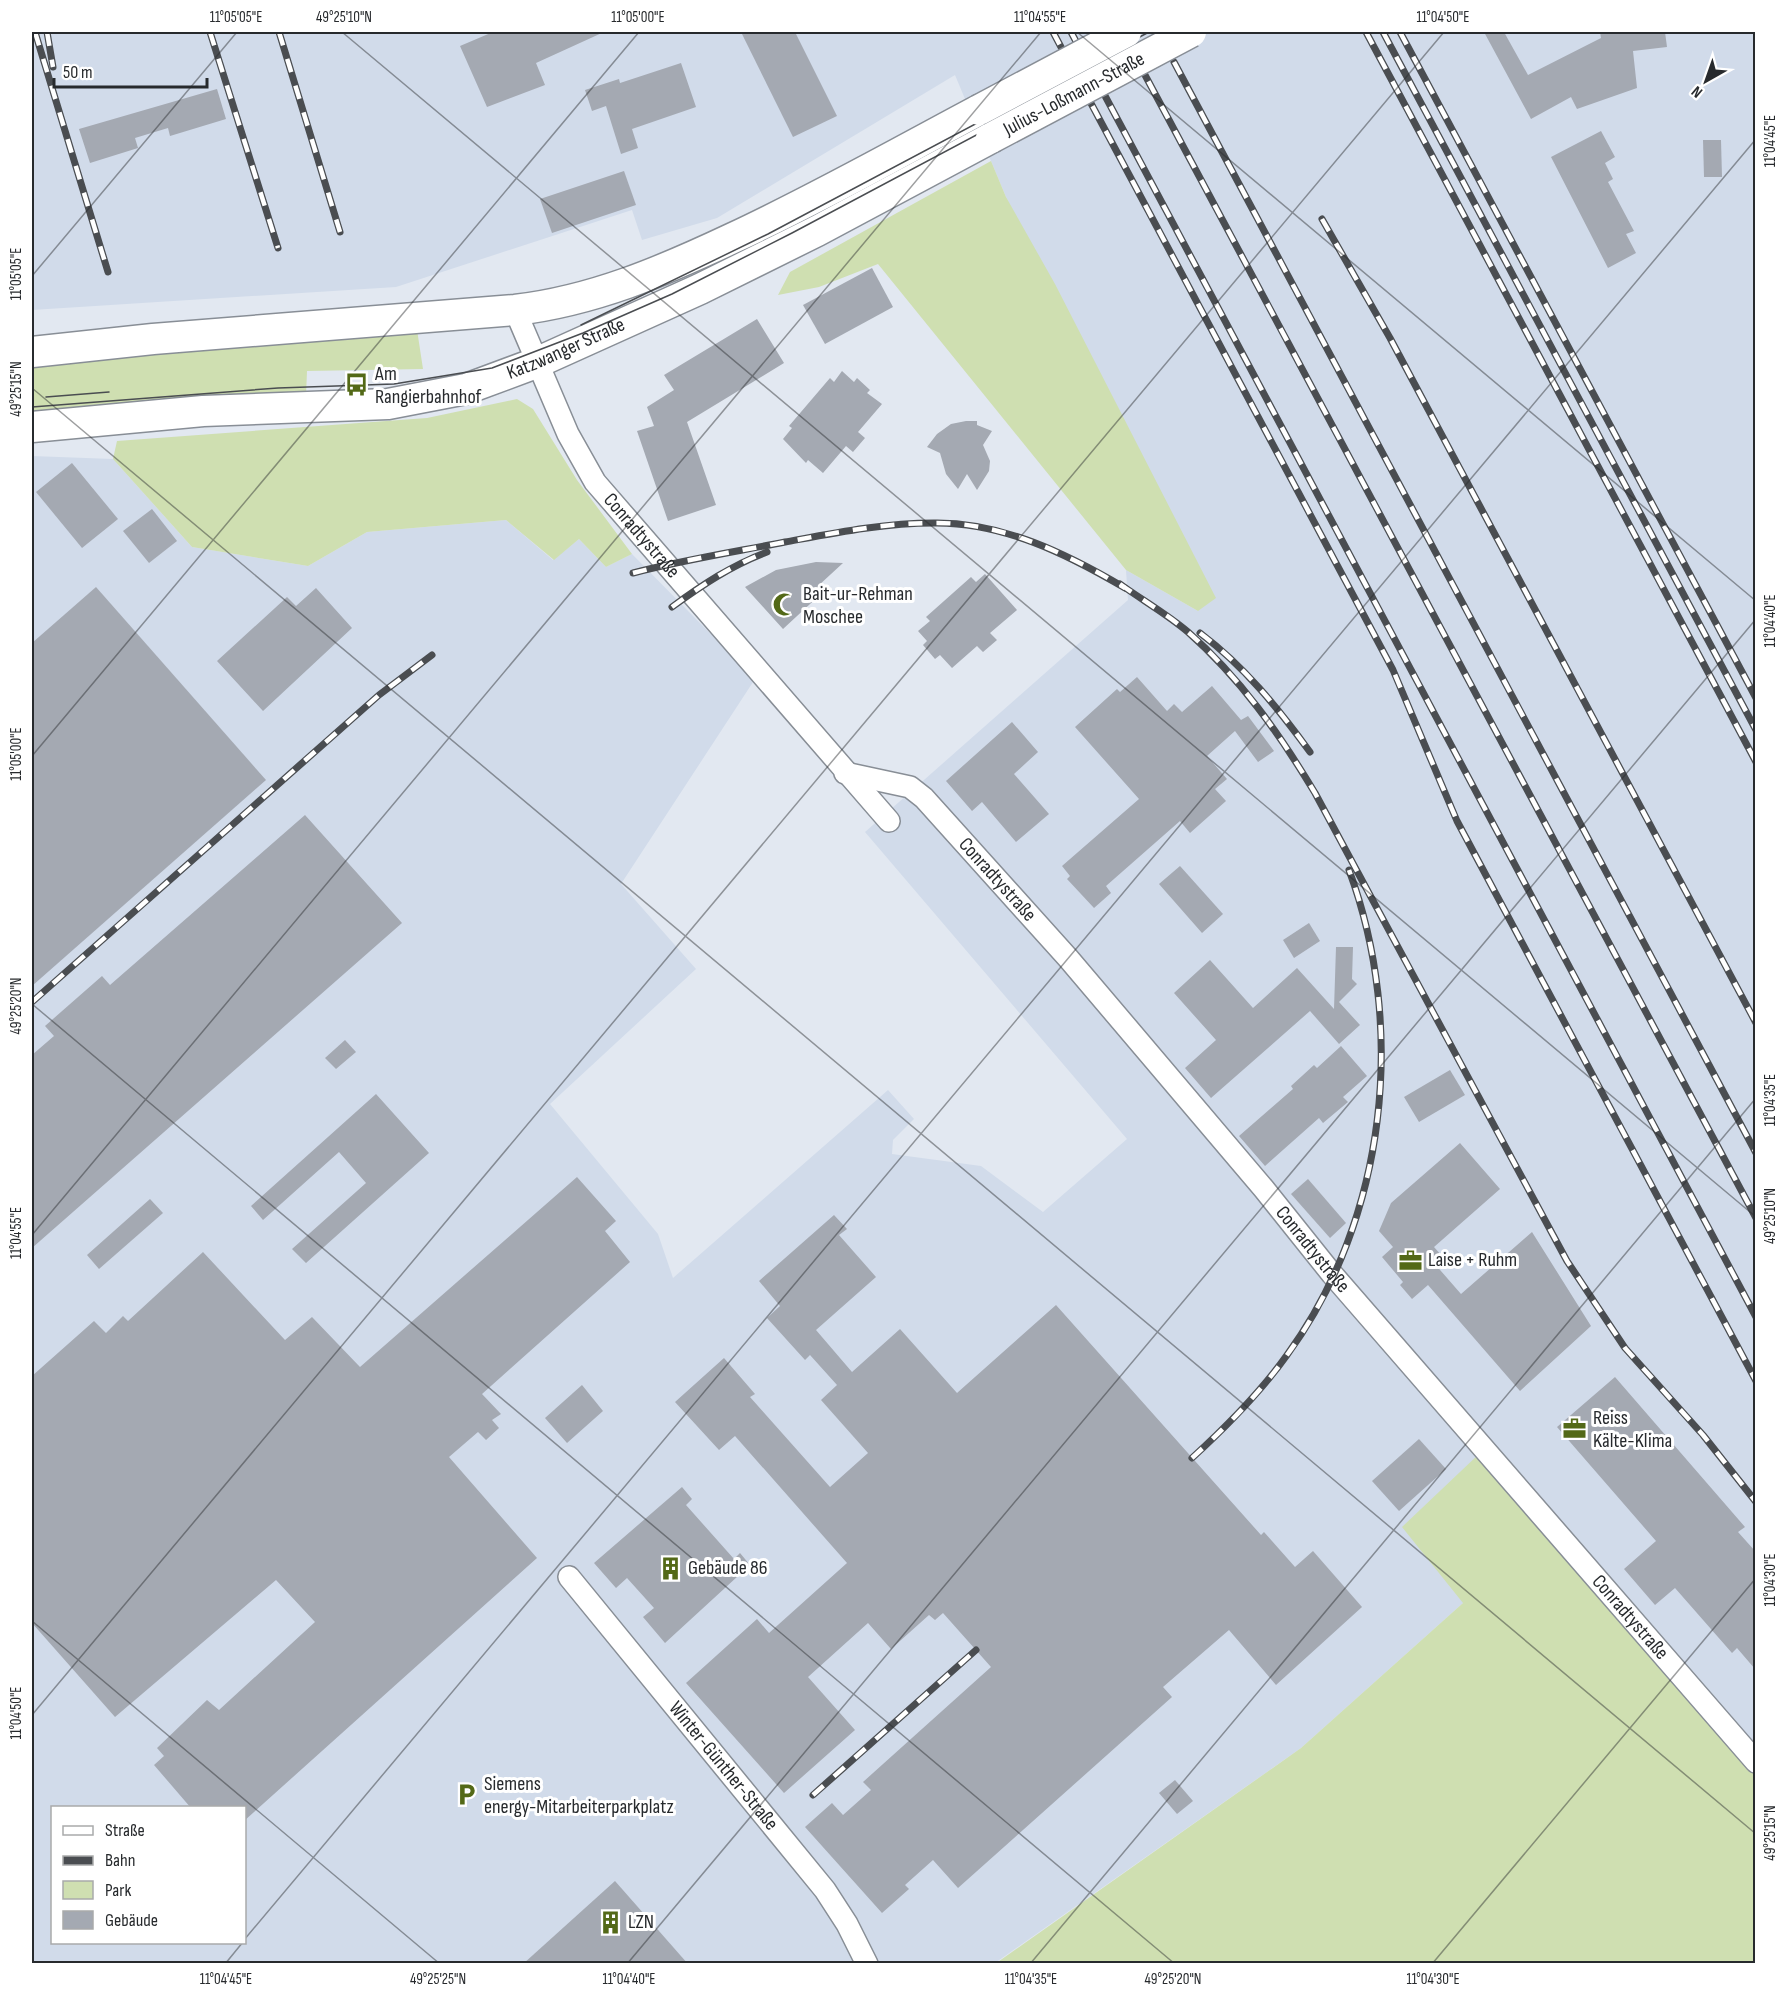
<svg xmlns="http://www.w3.org/2000/svg" width="1787" height="1995" viewBox="0 0 1787 1995" font-family="'Sofia Sans Condensed',sans-serif">
  <rect width="100%" height="100%" fill="#e2e8f1"/>
  <path fill="#d1dbea" fill-rule="evenodd" d="M32 32H1755V1770L1463 1603 1301 1748 995 1963H32V456L113 459 192 547 308 566 367 532 506 520 553 560 579 539 606 567 632 554 755 679 621 884 696 969 550 1104 658 1234 673 1278 888 1090 914 1119 893 1140 892 1154 981 1166 1043 1212 1127 1139 865 832 1128 600 1126 570 1198 611 1006 197 955 75 717 218 642 240 632 210 396 287 32 310ZM52 1808H244V1942H52Z"/>
  <g fill="#cfdfb1">
    <polygon points="991,161 1006,197 1055,284 1216,598 1198,611 1126,570 878,264 819,287 778,295 790,272"/>
    <polygon points="416,323 423,369 307,371 306,396 32,420 32,360"/>
    <polygon points="517,399 533,409 577,480 632,554 606,567 579,539 554,560 506,520 367,532 308,566 192,547 113,459 117,441 427,418"/>
    <polygon points="1480,1453 1755,1770 1755,1963 995,1964 1301,1748 1463,1603 1402,1527"/>
  </g>
  <g fill="#a4a9b2">
    <polygon points="493,32 604,32 536,63 545,85 487,107 460,46"/>
    <polygon points="741,32 795,32 837,116 793,137"/>
    <polygon points="1484,32 1504,32 1528,75 1601,38 1600,32 1665,32 1667,47 1633,51 1637,88 1577,109 1571,97 1531,119"/>
    <polygon points="681,63 696,107 632,129 638,148 621,154 606,106 592,111 585,90 619,79 620,83"/>
    <polygon points="217,89 226,119 170,136 168,128 135,138 138,148 90,163 79,129"/>
    <polygon points="1601,131 1615,157 1605,163 1613,179 1608,182 1634,231 1626,234 1636,253 1608,268 1551,157"/>
    <polygon points="1703,140 1721,140 1722,177 1704,177"/>
    <polygon points="624,171 636,205 552,233 540,199"/>
    <polygon points="872,268 893,307 825,344 803,305"/>
    <polygon points="757,319 784,363 687,422 716,505 668,521 637,431 654,426 647,407 674,390 664,375"/>
    <polygon points="842,371 854,382 857,378 870,390 867,393 882,404 858,432 865,438 853,452 846,446 823,473 808,460 806,463 783,439 792,428 789,426 830,378 834,382"/>
    <polygon points="966,421 977,421 977,425 992,431 983,445 990,461 989,471 977,490 967,474 958,489 946,474 940,453 927,447 937,434 951,424"/>
    <polygon points="72,463 118,519 82,548 36,492"/>
    <polygon points="152,509 177,541 149,563 123,531"/>
    <polygon points="816,562 843,563 818,586 823,592 783,629 745,587 776,570"/>
    <polygon points="985,574 1017,610 990,633 997,640 983,652 977,646 952,668 940,655 935,659 923,645 927,641 918,631 930,621 926,617 971,577 976,582"/>
    <polygon points="96,587 266,780 32,986 32,643"/>
    <polygon points="316,588 352,628 263,711 217,661 287,597 296,606"/>
    <polygon points="1137,677 1167,711 1174,704 1182,712 1212,686 1241,720 1248,716 1274,751 1258,762 1235,731 1207,756 1227,779 1215,789 1226,801 1190,833 1180,821 1106,886 1111,893 1094,908 1067,879 1070,876 1062,866 1139,799 1075,727 1117,689 1120,692"/>
    <polygon points="1012,722 1038,752 1014,774 1049,814 1016,842 982,802 972,811 946,781"/>
    <polygon points="305,815 402,923 32,1248 32,1055 54,1036 45,1026 102,976 110,985"/>
    <polygon points="1180,866 1223,914 1202,933 1159,884"/>
    <polygon points="1309,923 1320,941 1294,958 1283,940"/>
    <polygon points="1336,947 1353,947 1352,979 1357,984 1339,1002 1360,1025 1339,1044 1310,1011 1211,1098 1185,1068 1216,1040 1174,993 1210,960 1253,1008 1297,968 1334,1009"/>
    <polygon points="345,1040 356,1052 336,1069 325,1058"/>
    <polygon points="1341,1046 1367,1076 1343,1097 1348,1102 1323,1123 1319,1118 1265,1166 1239,1136 1293,1089 1291,1086 1314,1065 1317,1068"/>
    <polygon points="1450,1070 1465,1095 1419,1122 1404,1097"/>
    <polygon points="376,1094 429,1153 306,1263 292,1249 366,1183 339,1152 263,1220 251,1206"/>
    <polygon points="1460,1143 1500,1189 1434,1247 1442,1256 1434,1263 1461,1294 1532,1232 1591,1326 1520,1391 1428,1285 1412,1299 1400,1285 1403,1282 1382,1257 1393,1247 1379,1231 1391,1203"/>
    <polygon points="577,1177 616,1221 605,1231 630,1262 482,1394 501,1414 492,1420 499,1428 486,1440 478,1432 449,1457 537,1558 244,1821 244,1808 191,1808 154,1765 164,1756 157,1748 207,1700 219,1710 315,1622 276,1580 115,1717 32,1623 32,1376 94,1321 106,1333 123,1316 128,1321 203,1252 285,1340 312,1317 360,1367"/>
    <polygon points="1308,1179 1346,1223 1330,1238 1291,1194"/>
    <polygon points="150,1199 163,1213 99,1269 87,1255"/>
    <polygon points="834,1215 847,1229 839,1235 876,1277 816,1330 852,1372 900,1329 957,1393 1056,1305 1261,1535 1264,1532 1295,1567 1313,1551 1362,1607 1276,1685 1229,1630 1163,1687 1172,1697 958,1888 933,1860 905,1885 909,1889 882,1913 805,1827 832,1803 843,1815 871,1790 863,1782 991,1667 943,1613 935,1620 929,1615 891,1649 868,1623 808,1677 855,1730 784,1793 686,1683 757,1619 769,1633 847,1563 735,1436 719,1450 675,1402 724,1358 755,1394 750,1397 830,1487 868,1453 821,1400 837,1385 810,1355 805,1360 767,1318 780,1306 759,1281"/>
    <polygon points="1615,1377 1745,1527 1738,1532 1755,1551 1755,1669 1737,1648 1732,1653 1675,1588 1655,1605 1624,1569 1656,1541 1557,1427"/>
    <polygon points="582,1385 603,1411 567,1443 545,1418"/>
    <polygon points="1419,1439 1446,1469 1399,1511 1372,1481"/>
    <polygon points="682,1487 692,1499 686,1505 734,1559 740,1553 750,1565 665,1643 643,1617 654,1608 627,1578 616,1588 594,1563"/>
    <polygon points="1175,1780 1193,1801 1177,1814 1159,1793"/>
    <polygon points="615,1881 688,1964 523,1964"/>
  </g>
  <g fill="none" stroke-linecap="round" stroke-linejoin="round">
    <defs>
      <g id="minor">
        <path id="s1" d="M515 310 568 434 595 482 889 821"/>
        <path id="s2" d="M845 773 910 787 924 798 1068 958 1264 1189 1332 1274 1756 1762"/>
        <path id="s3" d="M569 1577 825 1890 847 1924 867 1964"/>
      </g>
      <g id="secondary">
        <path d="M32 352 153 339 515 310C593 301 663 271 733 238 817 199 898 153 979 110"/>
        <path id="s4" d="M32 427 203 411 388 404 466 389 536 363 700 289 817 231 991 138"/>
      </g>
    </defs>
    <use href="#minor" stroke="#888e96" stroke-width="24"/>
    <use href="#secondary" stroke="#888e96" stroke-width="33"/>
    <use href="#minor" stroke="#fff" stroke-width="21"/>
    <use href="#secondary" stroke="#fff" stroke-width="30"/>
    <g stroke="#4a4d51" stroke-width="1.5">
      <polyline points="581,325 768,234 1149,32"/>
      <polyline points="46,397 109,392"/>
      <polyline points="32,407 278,388 394,384 492,368 583,333 672,294 792,233 1170,32"/>
    </g>
    <defs>
      <g id="rail">
        <polyline points="35,32 108,272"/>
        <polyline points="47,32 53,67"/>
        <polyline points="210,32 278,248"/>
        <polyline points="279,32 340,232"/>
        <polyline points="1053,32 1393,670 1457,821 1756,1381"/>
        <polyline points="1071,32 1756,1317"/>
        <polyline points="1122,32 1756,1218"/>
        <polyline points="1366,32 1756,762"/>
        <polyline points="1383,32 1756,730"/>
        <polyline points="1400,32 1756,698"/>
        <polyline points="1174,62 1756,1153"/>
        <polyline points="1322,219 1390,338 1756,1023"/>
        <path d="M633 573C683 560 734 552 785 542 834 533 883 523 934 523 1003 522 1067 554 1125 588"/>
        <path d="M1120 584C1142 600 1167 614 1188 632 1240 678 1279 733 1315 793L1567 1261 1625 1348 1703 1435 1756 1502"/>
        <path d="M672 607C702 585 732 565 767 552"/>
        <path d="M1200 633C1245 667 1277 707 1310 752"/>
        <polyline points="32,1002 379,695 432,655"/>
        <path d="M1192 1458C1227 1426 1260 1393 1287 1355 1387 1218 1407 1027 1349 870"/>
        <polyline points="813,1795 976,1650"/>
      </g>
    </defs>
    <use href="#rail" stroke="#4a4d51" stroke-width="7"/>
    <use href="#rail" stroke="#fff" stroke-width="4.5" stroke-dasharray="14" stroke-linecap="butt"/>
    <defs>
      <g id="secondary-bridge">
        <polyline points="979,110 1126,32"/>
        <path id="s5" d="M991 138 1191 32"/>
      </g>
    </defs>
    <use href="#secondary-bridge" stroke="#888e96" stroke-width="33" stroke-linecap="butt"/>
    <use href="#secondary-bridge" stroke="#fff" stroke-width="30"/>
  </g>
  <path fill="none" stroke="#272a2d" stroke-width="1.5" stroke-opacity="0.45" d="M342 32 1756 1217M1077 32 1756 601M32 276 237 32M32 388 1756 1834M32 756 639 32M32 1004 1175 1964M32 1235 1041 32M32 1621 440 1964M32 1715 1444 32M244 1940 1756 139M225 1964 243 1942M627 1964 1756 619M1030 1964 1756 1098M1432 1964 1756 1578"/>
  <defs>
    <symbol id="bus-bare" viewBox="-9 -9 18 18"><path d="M-5-6H5V4H4V6H2V4H-2V6H-4V4H-5ZM-3.5-4V0h7V-4ZM-3.5 1.2v1.5H-2V1.2ZM2 1.2v1.5H3.5V1.2Z" fill="#536917" stroke="#fff" stroke-width="2.5" paint-order="stroke"/></symbol>
    <symbol id="mosque-bare" viewBox="-9 -9 18 18"><path d="M3.5-4.9A6 6 0 1 0 3.5 4.9A5 5 0 1 1 3.5-4.9Z" fill="#536917" stroke="#fff" stroke-width="2.5" paint-order="stroke"/></symbol>
    <symbol id="office-bare" viewBox="-9 -9 18 18"><path d="M-6-3h4V-5.5h4V-3h4V5H-6ZM-1-4.5V-3h2v-1.5ZM-6 0V1H6V0Z" fill="#536917" stroke="#fff" stroke-width="2.5" paint-order="stroke"/></symbol>
    <symbol id="building-bare" viewBox="-9 -9 18 18"><path d="M-4-6H4V6H1V3H-1V6H-4ZM-2.5-4.3h1.7v1.8h-1.7ZM.8-4.3h1.7v1.8H.8ZM-2.5-1h1.7V.8h-1.7ZM.8-1h1.7V.8H.8Z" fill="#536917" stroke="#fff" stroke-width="2.5" paint-order="stroke"/></symbol>
    <symbol id="parking-bare" viewBox="-9 -9 18 18"><path d="M-3.5-5.5H1a3.5 3.5 0 0 1 0 7H-1V5.5H-3.5ZM-1-3.4V-.6H.8a1.4 1.4 0 0 0 0-2.8Z" fill="#536917" stroke="#fff" stroke-width="2.5" paint-order="stroke"/></symbol>
  </defs>
  <g fill-rule="evenodd">
    <use href="#bus-bare" x="340" y="368" width="33" height="33"/>
    <use href="#mosque-bare" x="768" y="588" width="33" height="33"/>
    <use href="#office-bare" x="1394" y="1244" width="33" height="33"/>
    <use href="#office-bare" x="1558" y="1412" width="33" height="33"/>
    <use href="#building-bare" x="654" y="1552" width="33" height="33"/>
    <use href="#parking-bare" x="450" y="1778" width="33" height="33"/>
    <use href="#building-bare" x="594" y="1906" width="33" height="33"/>
  </g>
  <g text-anchor="middle" dominant-baseline="central" stroke-width="6" stroke-linejoin="round" paint-order="stroke">
    <g font-size="20" fill="#272a2d" stroke="#fff">
      <text stroke="none"><textPath href="#s5" startOffset="94">Julius-Loßmann-Straße</textPath></text>
      <text stroke="none"><textPath href="#s4" startOffset="544">Katzwanger Straße</textPath></text>
      <text stroke="none"><textPath href="#s1" startOffset="261">Conradtystraße</textPath></text>
      <text stroke="none"><textPath href="#s2" startOffset="194">Conradtystraße</textPath></text>
      <text stroke="none"><textPath href="#s2" startOffset="680">Conradtystraße</textPath></text>
      <text stroke="none"><textPath href="#s2" startOffset="1166">Conradtystraße</textPath></text>
      <text stroke="none"><textPath href="#s3" startOffset="244">Winter-Günther-Straße</textPath></text>
    </g>
    <g font-size="20" fill="#272a2d" stroke="#fff" text-anchor="start">
      <text x="375" y="374">Am<tspan x="375" dy="23">Rangierbahnhof</tspan></text>
      <text x="803" y="594">Bait-ur-Rehman<tspan x="803" dy="23">Moschee</tspan></text>
      <text x="1428" y="1260">Laise + Ruhm</text>
      <text x="1593" y="1418">Reiss<tspan x="1593" dy="23">Kälte-Klima</tspan></text>
      <text x="688" y="1568">Gebäude 86</text>
      <text x="484" y="1784">Siemens<tspan x="484" dy="23">energy-Mitarbeiterparkplatz</tspan></text>
      <text x="628" y="1922">LZN</text>
    </g>
  </g>
  <rect width="1787" height="1995" fill="none" stroke="#ffffff" stroke-width="66"/>
  <rect x="51" y="1806" width="195" height="138" fill="#ffffff" stroke="#a9aaab" stroke-width="1.5"/>
  <rect x="63" y="1826" width="30" height="9" fill="#ffffff" stroke="#a9aaab" stroke-width="1.5"/>
  <text x="105" y="1836" font-size="18" fill="#272a2d">Straße</text>
  <rect x="63" y="1856" width="30" height="9" fill="#4a4d51" stroke="#a9aaab" stroke-width="1.5"/>
  <text x="105" y="1866" font-size="18" fill="#272a2d">Bahn</text>
  <rect x="63" y="1881" width="30" height="18" fill="#cfdfb1" stroke="#a9aaab" stroke-width="1.5"/>
  <text x="105" y="1896" font-size="18" fill="#272a2d">Park</text>
  <rect x="63" y="1911" width="30" height="18" fill="#a4a9b2" stroke="#a9aaab" stroke-width="1.5"/>
  <text x="105" y="1926" font-size="18" fill="#272a2d">Gebäude</text>
  <g transform="translate(1706 81) rotate(220)" stroke="#ffffff" stroke-width="4.5" paint-order="stroke">
  <path d="M0-4.5L10 22L0 15L-10 22Z" fill="#272a2d"/>
  <text y="-9" font-size="16" font-weight="bold" text-anchor="middle" fill="#272a2d">N</text>
  </g>
  <path d="M54 78v9h153v-9" fill="none" stroke="#272a2d" stroke-width="3"/>
  <text x="63" y="78" font-size="18" fill="#272a2d" stroke="#ffffff" stroke-width="4.5" paint-order="stroke">50 m</text>
  <rect x="33" y="33" width="1721" height="1929" fill="none" stroke="#272a2d" stroke-width="2"/>
  <g font-size="15" text-anchor="middle" fill="#272a2d">
    <text x="236" y="22">11°05'05"E</text>
    <text x="344" y="22">49°25'10"N</text>
    <text x="638" y="22">11°05'00"E</text>
    <text x="1040" y="22">11°04'55"E</text>
    <text x="1443" y="22">11°04'50"E</text>
    <text transform="translate(1770 141) rotate(-90)" y="5">11°04'45"E</text>
    <text transform="translate(16 274) rotate(-90)" y="5">11°05'05"E</text>
    <text transform="translate(16 389) rotate(-90)" y="5">49°25'15"N</text>
    <text transform="translate(1770 621) rotate(-90)" y="5">11°04'40"E</text>
    <text transform="translate(16 754) rotate(-90)" y="5">11°05'00"E</text>
    <text transform="translate(16 1006) rotate(-90)" y="5">49°25'20"N</text>
    <text transform="translate(1770 1100) rotate(-90)" y="5">11°04'35"E</text>
    <text transform="translate(1770 1216) rotate(-90)" y="5">49°25'10"N</text>
    <text transform="translate(16 1233) rotate(-90)" y="5">11°04'55"E</text>
    <text transform="translate(1770 1580) rotate(-90)" y="5">11°04'30"E</text>
    <text transform="translate(16 1713) rotate(-90)" y="5">11°04'50"E</text>
    <text transform="translate(1770 1833) rotate(-90)" y="5">49°25'15"N</text>
    <text x="226" y="1984">11°04'45"E</text>
    <text x="438" y="1984">49°25'25"N</text>
    <text x="629" y="1984">11°04'40"E</text>
    <text x="1031" y="1984">11°04'35"E</text>
    <text x="1173" y="1984">49°25'20"N</text>
    <text x="1433" y="1984">11°04'30"E</text>
  </g>
</svg>
